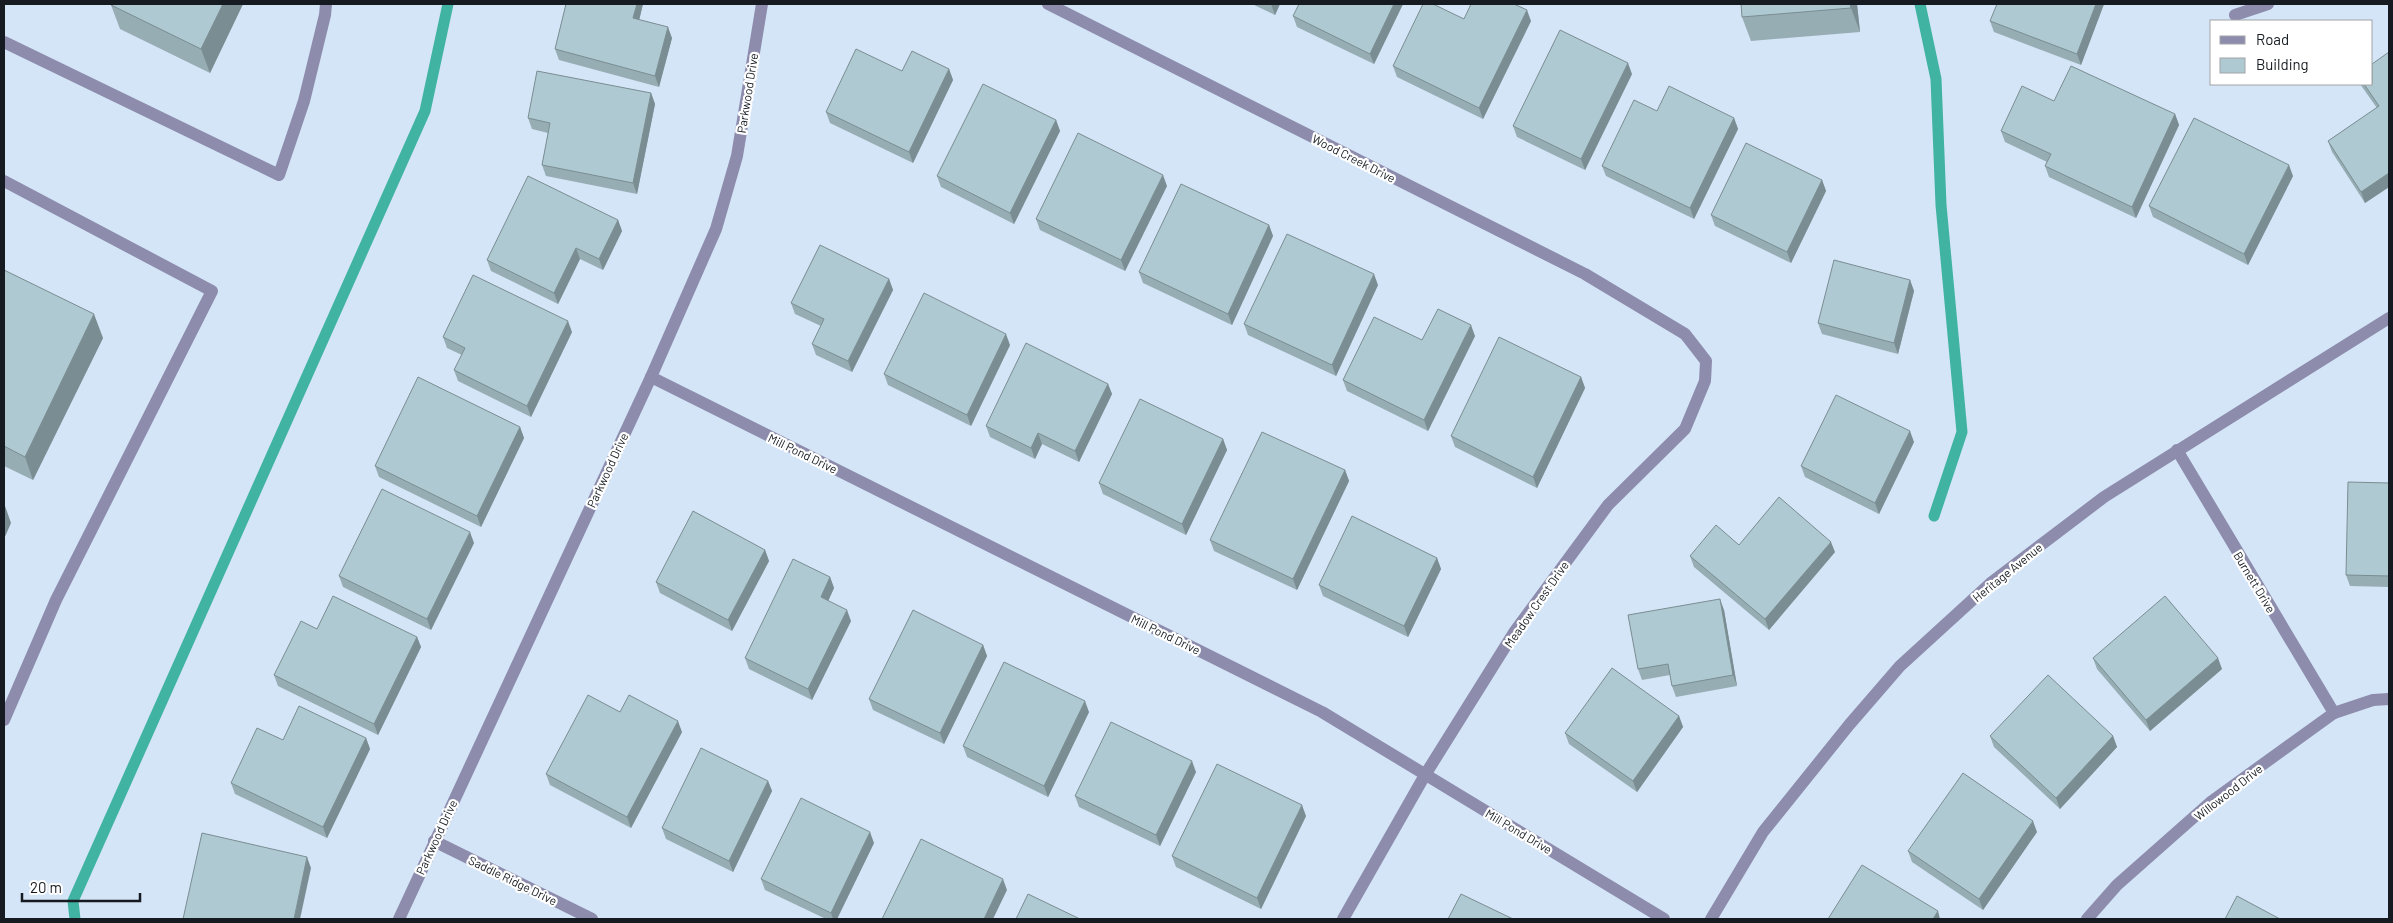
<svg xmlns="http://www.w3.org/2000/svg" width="2393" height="923" viewBox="0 0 2393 923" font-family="Barlow,sans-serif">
  <rect width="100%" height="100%" fill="#d4e5f7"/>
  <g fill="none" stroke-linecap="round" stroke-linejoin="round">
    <g stroke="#40b3a3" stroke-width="11">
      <polyline points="1920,4 1936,79 1941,205 1962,432 1934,516"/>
      <polyline points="75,919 73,901 425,111 448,4"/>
    </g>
    <g stroke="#8d8cac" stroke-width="12">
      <polyline points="1048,4 1585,274 1685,334 1706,361 1705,381 1685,429 1608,505 1515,631 1425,775 1343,919"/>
      <polyline points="2235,15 2268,4"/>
      <polyline points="4,42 279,175 304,101 325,15 326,4"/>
      <polyline points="4,181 212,291 56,600 4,720"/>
      <polyline points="651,377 1322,712 1664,919"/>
      <polyline points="2177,450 2334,713"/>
      <polyline points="434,841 592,919"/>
      <polyline points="399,919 651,377 716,229 737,156 762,4"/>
      <polyline points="1711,919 1763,832 1849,725 1900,666 1992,582 2104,497 2389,318"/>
      <polyline points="2087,919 2117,885 2212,801 2334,713 2373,700 2389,699"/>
    </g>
  </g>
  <g fill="#96adb4">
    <polygon points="243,4 210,73 120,29 111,5"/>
    <polygon points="566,4 643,4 639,20 672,38 659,87 559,60 555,49"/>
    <polygon points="1252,4 1280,4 1275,15"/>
    <polygon points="1403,4 1374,64 1297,27 1293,16"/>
    <polygon points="1741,4 1857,4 1860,32 1751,41 1742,17"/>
    <polygon points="2104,4 2081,65 1994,32 1990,21"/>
    <polygon points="1464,19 1531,21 1483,119 1397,77 1393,66"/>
    <polygon points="2389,52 2389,187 2365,203 2332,152 2328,141 2377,108 2360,84 2372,84"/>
    <polygon points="949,69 953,80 913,163 830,123 826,112"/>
    <polygon points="1632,74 1585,170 1517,137 1513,126"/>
    <polygon points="651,93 655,104 637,194 546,176 542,165 548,133 532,129 528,118"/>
    <polygon points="2054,101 2175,114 2179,125 2136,218 2049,177 2045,166 2047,162 2005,142 2001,131"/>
    <polygon points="1657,111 1734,118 1738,129 1694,219 1606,176 1602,166"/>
    <polygon points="1056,120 1060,131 1014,224 941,187 937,176"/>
    <polygon points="2293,176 2248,265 2153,217 2149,206"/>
    <polygon points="1822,180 1826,191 1791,263 1715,226 1711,215"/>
    <polygon points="1167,186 1125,271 1040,230 1036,219"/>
    <polygon points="618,220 622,231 603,270 580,259 558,304 491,271 487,260"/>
    <polygon points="1269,225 1273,236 1232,325 1143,283 1139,272"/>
    <polygon points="4,270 103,338 33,480 4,466"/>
    <polygon points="889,279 893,290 852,372 816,355 812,344 821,326 795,314 791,303"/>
    <polygon points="1910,280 1914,291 1898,354 1822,334 1818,323"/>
    <polygon points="1378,285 1336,376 1248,335 1244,324"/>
    <polygon points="572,332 531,417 458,381 454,370 462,355 447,348 443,337"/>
    <polygon points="1475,336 1428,431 1347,391 1343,380 1422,340"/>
    <polygon points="1010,345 971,426 888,385 884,374"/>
    <polygon points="1581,377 1585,388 1537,488 1455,447 1451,436"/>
    <polygon points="1108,384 1112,394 1079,462 1042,444 1035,459 990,437 986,426"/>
    <polygon points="520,427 524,438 481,527 379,477 375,466"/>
    <polygon points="1223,439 1227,450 1186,535 1103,494 1099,483"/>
    <polygon points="1914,442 1879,514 1805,477 1801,466"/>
    <polygon points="1345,470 1349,481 1297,590 1214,551 1210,540"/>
    <polygon points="2389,483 2389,587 2350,586 2346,575"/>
    <polygon points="474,543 431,630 343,587 339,576"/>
    <polygon points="765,550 769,561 732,631 660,593 656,582"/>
    <polygon points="1835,552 1769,630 1694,567 1690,556"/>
    <polygon points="1437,558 1441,569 1408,637 1323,596 1319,585"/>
    <polygon points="830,577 834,588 828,601 851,621 812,700 749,669 745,658"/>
    <polygon points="1724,610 1737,686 1676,697 1672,686 1670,675 1642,680 1638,669"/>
    <polygon points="317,629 417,637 421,647 378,735 278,686 274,675"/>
    <polygon points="983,645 987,656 944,744 873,710 869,699"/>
    <polygon points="2093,658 2222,669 2150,731 2097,669"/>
    <polygon points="620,712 682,732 631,828 550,785 546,774"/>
    <polygon points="1089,712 1048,797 967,757 963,746"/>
    <polygon points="1679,716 1683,727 1637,792 1569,744 1565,733"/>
    <polygon points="1990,736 2113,736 2117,747 2060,809 1994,747"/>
    <polygon points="366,738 370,749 327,838 235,794 231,783 283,740"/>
    <polygon points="1196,772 1160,846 1079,807 1075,796"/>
    <polygon points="768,781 772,791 733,872 666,839 662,828"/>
    <polygon points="1306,816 1261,909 1176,867 1172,856"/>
    <polygon points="2037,832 1983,910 1912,862 1908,851"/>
    <polygon points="874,843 837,919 826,919 765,890 761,879"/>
  </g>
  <g fill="#7a8d92">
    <polygon points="223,4 243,4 210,73 201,49"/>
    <polygon points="637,4 643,4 637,29 633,18"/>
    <polygon points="1271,4 1280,4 1275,15"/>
    <polygon points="1394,4 1403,4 1374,64 1370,54"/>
    <polygon points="1850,4 1857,4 1860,32 1851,8"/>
    <polygon points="2096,4 2104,4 2081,65 2077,54"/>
    <polygon points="1527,10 1531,21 1483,119 1479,108"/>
    <polygon points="668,27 672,38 659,87 655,76"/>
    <polygon points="1628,63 1632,74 1585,170 1581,159"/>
    <polygon points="949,69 953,80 913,163 909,152"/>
    <polygon points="651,93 655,104 637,194 633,183"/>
    <polygon points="2175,114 2179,125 2136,218 2132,207"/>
    <polygon points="1734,118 1738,129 1694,219 1690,208"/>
    <polygon points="1056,120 1060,131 1014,224 1010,213"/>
    <polygon points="2289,165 2293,176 2248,265 2244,254"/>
    <polygon points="2389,173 2389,187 2365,203 2361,192"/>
    <polygon points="1163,175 1167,186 1125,271 1121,260"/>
    <polygon points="1822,180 1826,191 1791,263 1787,252"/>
    <polygon points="618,220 622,231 603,270 599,259"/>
    <polygon points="1269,225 1273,236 1232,325 1228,314"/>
    <polygon points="576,248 580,259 558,304 554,293"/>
    <polygon points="1374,274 1378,285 1336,376 1332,365"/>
    <polygon points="889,279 893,290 852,372 848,361"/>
    <polygon points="1910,280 1914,291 1898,354 1894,343"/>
    <polygon points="94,314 103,338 33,480 25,457"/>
    <polygon points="568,321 572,332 531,417 527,406"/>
    <polygon points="1471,325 1475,336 1428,431 1424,420"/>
    <polygon points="1006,334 1010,345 971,426 967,415"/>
    <polygon points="1581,377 1585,388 1537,488 1533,477"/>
    <polygon points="1108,384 1112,394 1079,462 1075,451"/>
    <polygon points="520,427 524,438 481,527 477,516"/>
    <polygon points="1910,431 1914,442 1879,514 1875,503"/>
    <polygon points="1038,433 1042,444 1035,459 1031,448"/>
    <polygon points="1223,439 1227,450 1186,535 1182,524"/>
    <polygon points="1345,470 1349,481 1297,590 1293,579"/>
    <polygon points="4,503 11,523 4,539"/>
    <polygon points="470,532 474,543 431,630 427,619"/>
    <polygon points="1831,542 1835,552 1769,630 1765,619"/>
    <polygon points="765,550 769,561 732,631 728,620"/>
    <polygon points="1437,558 1441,569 1408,637 1404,626"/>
    <polygon points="830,577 834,588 825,608 821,597"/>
    <polygon points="1720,599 1724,610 1737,686 1733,675"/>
    <polygon points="847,610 851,621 812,700 808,689"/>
    <polygon points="417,637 421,647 378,735 374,724"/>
    <polygon points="983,645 987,656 944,744 940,733"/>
    <polygon points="2218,658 2222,669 2150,731 2146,720"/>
    <polygon points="1085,701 1089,712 1048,797 1044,786"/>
    <polygon points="1679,716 1683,727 1637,792 1633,781"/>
    <polygon points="678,721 682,732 631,828 627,817"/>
    <polygon points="2113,736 2117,747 2060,809 2056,798"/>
    <polygon points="366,738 370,749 327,838 323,827"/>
    <polygon points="1192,761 1196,772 1160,846 1156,835"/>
    <polygon points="768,781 772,791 733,872 729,861"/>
    <polygon points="1302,805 1306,816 1261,909 1257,898"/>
    <polygon points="2033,821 2037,832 1983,910 1979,899"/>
    <polygon points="870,832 874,843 837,919 833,919 831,913"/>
    <polygon points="307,857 311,868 300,919 294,919"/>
    <polygon points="1003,879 1007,890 993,919 984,919"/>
    <polygon points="1938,911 1940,919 1933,919"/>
  </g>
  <g fill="#aec9d1" stroke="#7a8d92">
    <polygon points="111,4 223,4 201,49 111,5"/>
    <polygon points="566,4 637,4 633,18 668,27 655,76 555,49"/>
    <polygon points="1299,4 1394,4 1370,54 1293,16"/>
    <polygon points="1423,4 1433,4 1464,19 1471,4 1514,4 1527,10 1479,108 1393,66"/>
    <polygon points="1741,4 1850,4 1851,8 1742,17"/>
    <polygon points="1997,4 2096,4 2077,54 1990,21"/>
    <polygon points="1560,30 1628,63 1581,159 1513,126"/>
    <polygon points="856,49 902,71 912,51 949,69 909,152 826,112"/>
    <polygon points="2389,52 2389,173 2361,192 2328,141 2379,106 2364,84 2372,84 2372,64"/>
    <polygon points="2071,66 2175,114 2132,207 2045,166 2051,154 2001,131 2022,86 2054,101"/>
    <polygon points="537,71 651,93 633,183 542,165 550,123 528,118"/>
    <polygon points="983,84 1056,120 1010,213 937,176"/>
    <polygon points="1669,86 1734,118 1690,208 1602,166 1634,100 1657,111"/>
    <polygon points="2194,118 2289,165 2244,254 2149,206"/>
    <polygon points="1078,133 1163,175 1121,260 1036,219"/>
    <polygon points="1746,143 1822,180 1787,252 1711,215"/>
    <polygon points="528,176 618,220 599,259 576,248 554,293 487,260"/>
    <polygon points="1181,184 1269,225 1228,314 1139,272"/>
    <polygon points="1287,234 1374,274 1332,365 1244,324"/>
    <polygon points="820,245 889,279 848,361 812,344 824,319 791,303"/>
    <polygon points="1834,260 1910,280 1894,343 1818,323"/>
    <polygon points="4,270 94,314 25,457 4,446"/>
    <polygon points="473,275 568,321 527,406 454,370 465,348 443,337"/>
    <polygon points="924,293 1006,334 967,415 884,374"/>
    <polygon points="1438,309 1471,325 1424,420 1343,380 1374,317 1422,340"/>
    <polygon points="1499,337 1581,377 1533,477 1451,436"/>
    <polygon points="1026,343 1108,384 1075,451 1038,433 1031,448 986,426"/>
    <polygon points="418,377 520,427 477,516 375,466"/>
    <polygon points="1836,395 1910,431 1875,503 1801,466"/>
    <polygon points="1140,399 1223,439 1182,524 1099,483"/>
    <polygon points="1262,432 1345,470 1293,579 1210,540"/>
    <polygon points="2348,482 2389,483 2389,576 2346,575"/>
    <polygon points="382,489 470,532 427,619 339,576"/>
    <polygon points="1779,497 1831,542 1765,619 1690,556 1716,525 1739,545"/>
    <polygon points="693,511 765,550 728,620 656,582"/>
    <polygon points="1352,516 1437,558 1404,626 1319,585"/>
    <polygon points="793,559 830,577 821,597 847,610 808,689 745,658"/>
    <polygon points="333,596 417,637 374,724 274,675 301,621 317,629"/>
    <polygon points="2165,596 2218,658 2146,720 2093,658"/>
    <polygon points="1720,599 1733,675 1672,686 1668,664 1638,669 1628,615"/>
    <polygon points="913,610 983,645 940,733 869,699"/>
    <polygon points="1004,662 1085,701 1044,786 963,746"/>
    <polygon points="1612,668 1679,716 1633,781 1565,733"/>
    <polygon points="2048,675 2113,736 2056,798 1990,736"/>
    <polygon points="588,695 620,712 629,695 678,721 627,817 546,774"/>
    <polygon points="299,706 366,738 323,827 231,783 257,728 283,740"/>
    <polygon points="1111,722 1192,761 1156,835 1075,796"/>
    <polygon points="701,748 768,781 729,861 662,828"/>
    <polygon points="1217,764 1302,805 1257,898 1172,856"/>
    <polygon points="1963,773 2033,821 1979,899 1908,851"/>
    <polygon points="801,798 870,832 831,913 761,879"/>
    <polygon points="202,833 307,857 294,919 183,919"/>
    <polygon points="921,839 1003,879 984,919 882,919"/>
    <polygon points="1862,865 1938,911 1933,919 1828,919"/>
    <polygon points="1028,894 1080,919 1016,919"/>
    <polygon points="1461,894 1513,919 1448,919"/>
    <polygon points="2237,896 2280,919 2225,919"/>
  </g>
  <g text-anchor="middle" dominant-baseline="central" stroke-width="4.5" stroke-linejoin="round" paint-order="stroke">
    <g font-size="12" fill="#151b21" stroke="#fff">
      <text transform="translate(747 93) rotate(-81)">Parkwood Drive</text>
      <text transform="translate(1354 158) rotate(27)">Wood Creek Drive</text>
      <text transform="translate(803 453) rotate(26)">Mill Pond Drive</text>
      <text transform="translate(607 470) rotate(-65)">Parkwood Drive</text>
      <text transform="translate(2007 572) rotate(-39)">Heritage Avenue</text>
      <text transform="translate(2255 582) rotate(59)">Burnett Drive</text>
      <text transform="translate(1536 604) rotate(-55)">Meadow Crest Drive</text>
      <text transform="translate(1166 634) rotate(26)">Mill Pond Drive</text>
      <text transform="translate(2228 792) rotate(-38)">Willowood Drive</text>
      <text transform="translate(1519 831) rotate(31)">Mill Pond Drive</text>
      <text transform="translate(436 837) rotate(-65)">Parkwood Drive</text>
      <text transform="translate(513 880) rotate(26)">Saddle Ridge Drive</text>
    </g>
  </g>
  <rect width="2393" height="923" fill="none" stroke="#151b21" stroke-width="10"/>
  <rect x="2210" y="20" width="162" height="65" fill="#ffffff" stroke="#a1a4a6"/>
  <rect x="2220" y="36" width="25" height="8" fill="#8d8cac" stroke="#a1a4a6"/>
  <text x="2256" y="45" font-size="15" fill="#151b21">Road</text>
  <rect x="2220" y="58" width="25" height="15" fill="#aec9d1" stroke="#a1a4a6"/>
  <text x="2256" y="70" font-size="15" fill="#151b21">Building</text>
  <path d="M22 893v8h118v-8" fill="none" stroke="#151b21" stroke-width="2.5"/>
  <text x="30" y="893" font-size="15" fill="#151b21" stroke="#ffffff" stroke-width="4" paint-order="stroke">20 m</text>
</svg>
